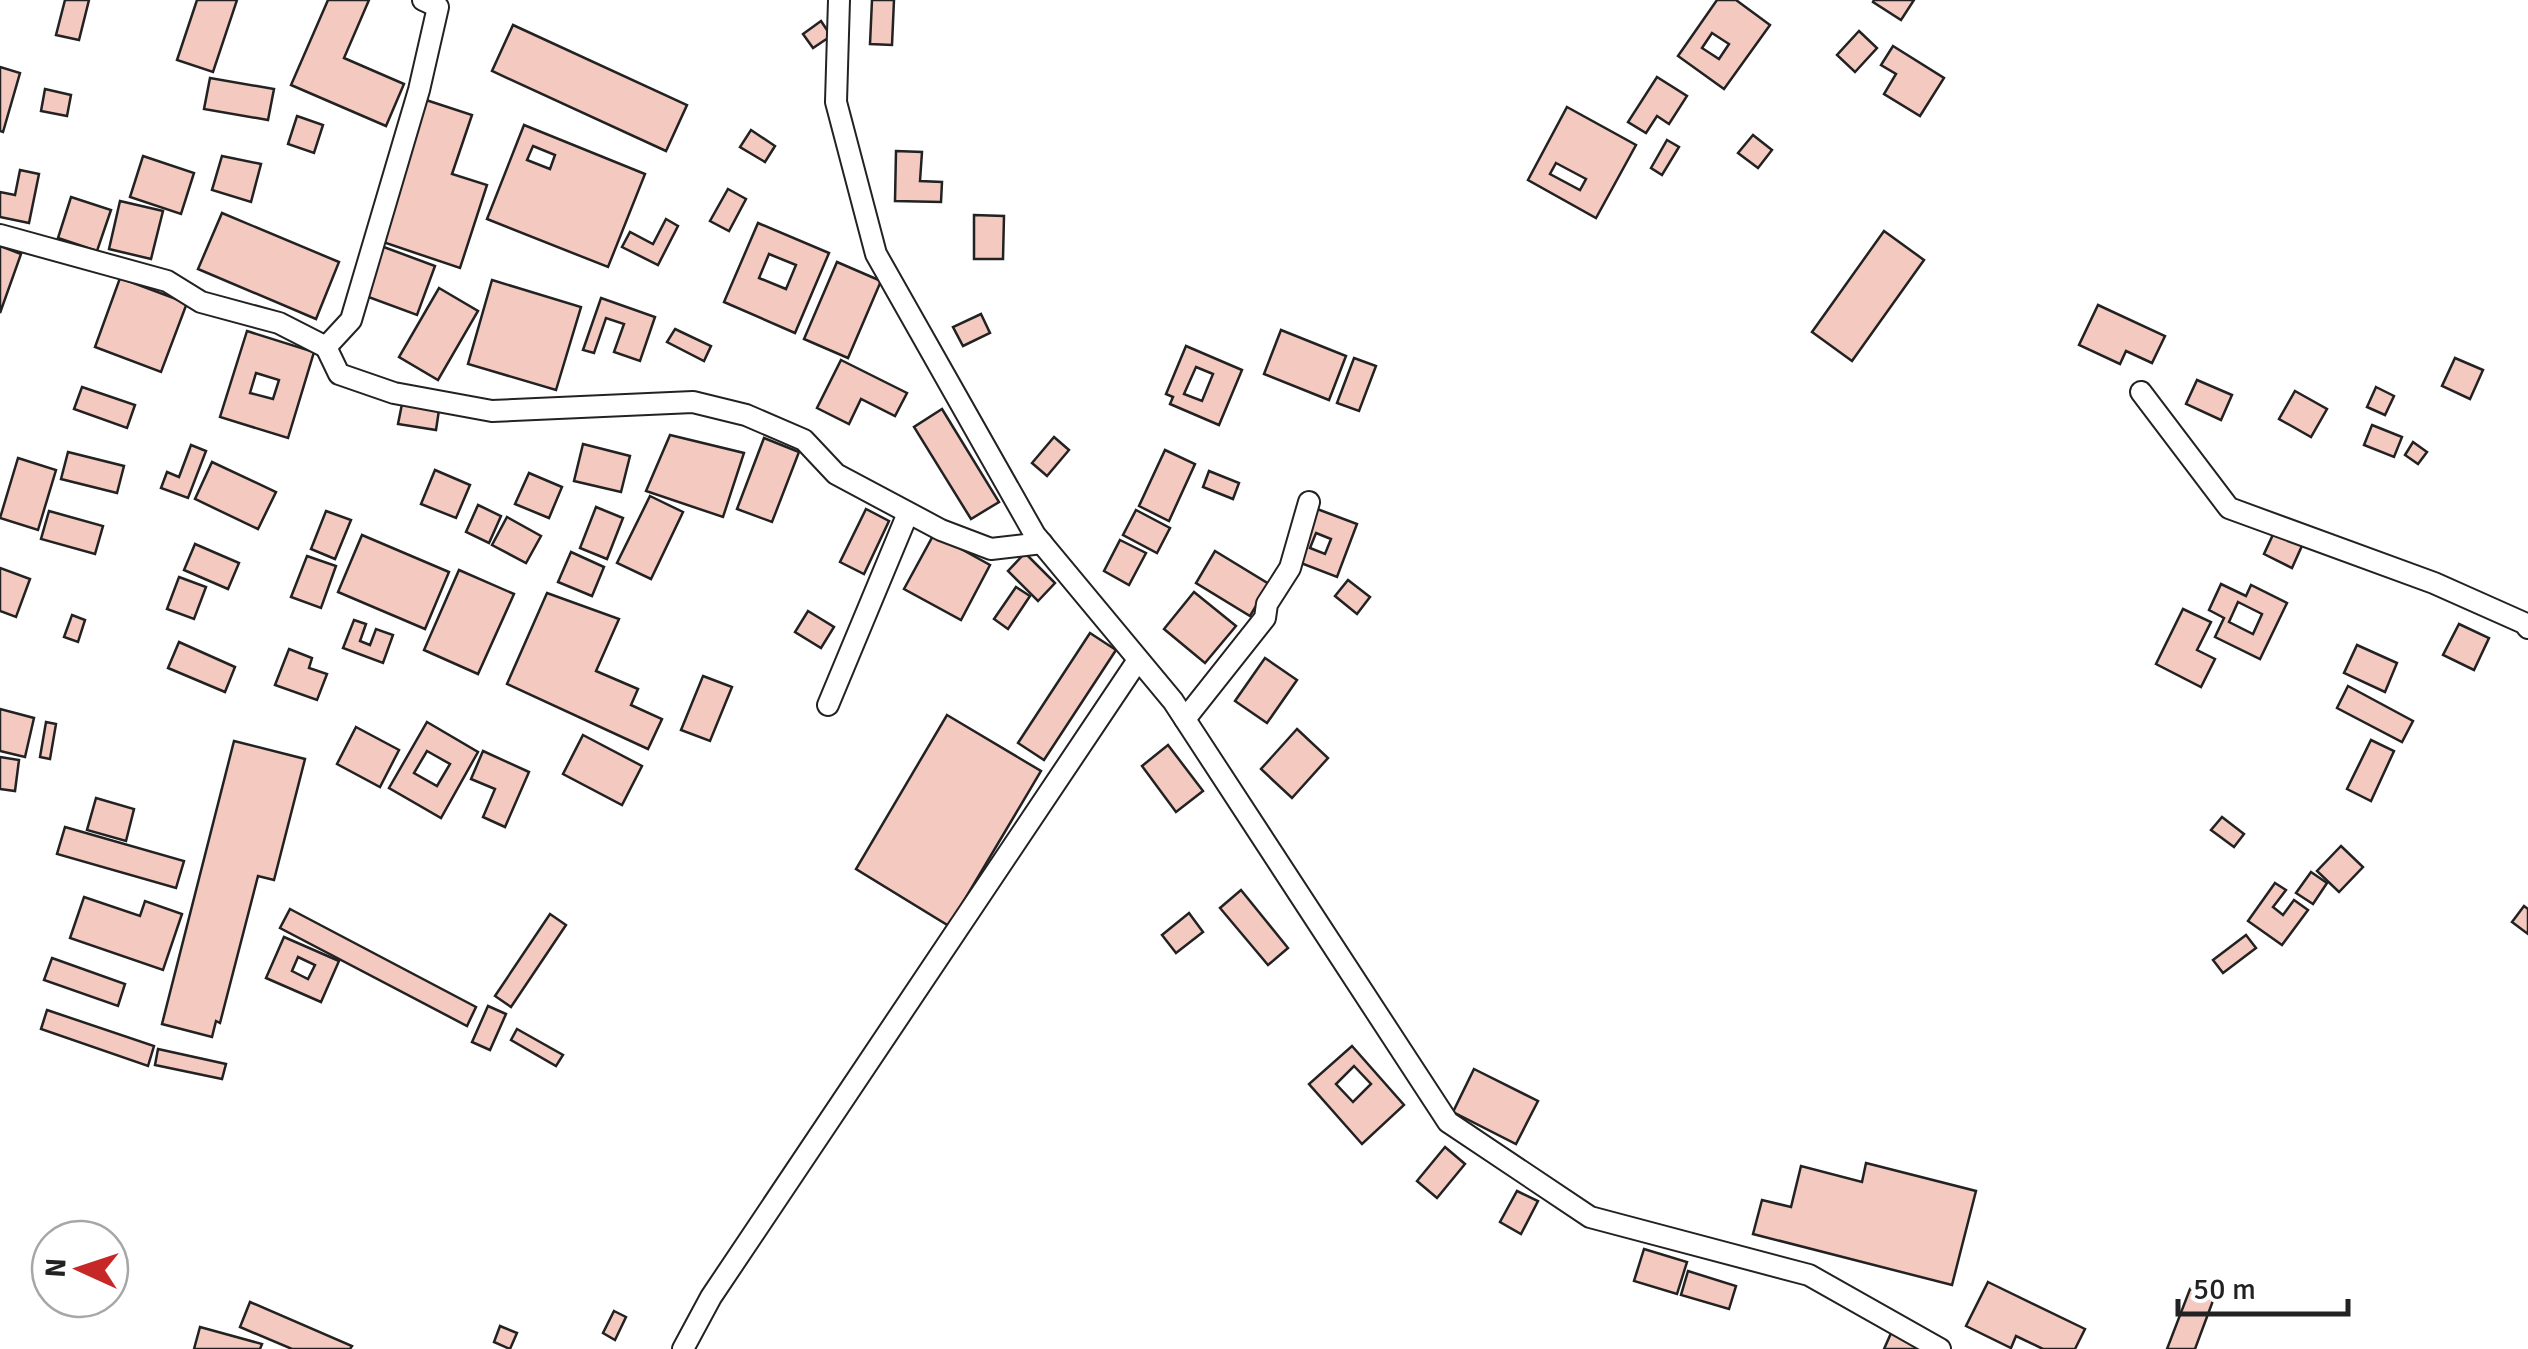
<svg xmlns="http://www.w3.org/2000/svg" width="2528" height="1349" viewBox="0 0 2528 1349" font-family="Signika,sans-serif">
  <rect width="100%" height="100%" fill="#fff"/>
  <g fill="#f3c9c0" stroke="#222" stroke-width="2.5" fill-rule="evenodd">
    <polygon points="65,0 89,0 79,40 56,35"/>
    <polygon points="197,0 237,0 213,72 177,60"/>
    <polygon points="328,0 369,0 344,58 404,84 386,126 291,85"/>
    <polygon points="872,0 894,0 892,45 870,44"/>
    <path d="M1717 0H1736L1770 25 1724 89 1678 56ZM1712 33 1729 44 1719 59 1702 48Z"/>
    <polygon points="1874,0 1914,0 1901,20 1873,2"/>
    <polygon points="821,21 831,36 813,48 803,34"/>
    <polygon points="513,25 687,105 666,151 492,71"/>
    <polygon points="1859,31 1877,48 1855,72 1837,55"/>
    <polygon points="1893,46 1944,78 1920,116 1884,94 1896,74 1881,65"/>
    <polygon points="0,67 20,73 3,132 0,131"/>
    <polygon points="1657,77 1687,96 1669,124 1657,116 1646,133 1628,122"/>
    <polygon points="210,78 274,89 268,120 204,109"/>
    <polygon points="45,89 71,95 67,116 41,111"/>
    <polygon points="426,100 472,115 452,174 487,185 460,268 380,241"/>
    <path d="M1567 107 1636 145 1596 218 1528 180ZM1556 163 1586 179 1580 190 1550 174Z"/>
    <polygon points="297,116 323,125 314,153 288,144"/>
    <path d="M524 125 645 174 608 267 487 219ZM533 146 555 155 550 169 527 160Z"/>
    <polygon points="751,130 775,146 765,162 740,147"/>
    <polygon points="1753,135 1772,150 1758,168 1738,153"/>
    <polygon points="1667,140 1679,147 1662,175 1651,168"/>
    <polygon points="896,151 922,152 920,181 942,182 941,202 895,201"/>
    <polygon points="143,156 194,173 181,214 130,197"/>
    <polygon points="222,156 261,164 251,202 212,190"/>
    <polygon points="20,170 39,174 29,223 0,217 0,192 15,195"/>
    <polygon points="728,189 746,199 729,231 710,221"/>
    <polygon points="71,197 111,210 97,251 58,238"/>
    <polygon points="120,201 163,211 151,259 109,249"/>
    <polygon points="222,213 339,262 316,319 198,269"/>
    <polygon points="974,215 1004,216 1003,259 974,259"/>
    <polygon points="666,219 678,226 658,265 622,247 630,232 653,244"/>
    <path d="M758 223 829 253 795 333 724 302ZM769 254 796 265 786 289 759 278Z"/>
    <polygon points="1884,231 1924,260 1852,361 1812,332"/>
    <polygon points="0,246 21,254 0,313"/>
    <polygon points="381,246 435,266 417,315 363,295"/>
    <polygon points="837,262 881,281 848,358 804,339"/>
    <polygon points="120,278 187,303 161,372 95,347"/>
    <polygon points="492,280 581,307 556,390 468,364"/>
    <polygon points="439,288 478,311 438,380 399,357"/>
    <polygon points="601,298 655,317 640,361 614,352 624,324 606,318 594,353 583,350"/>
    <polygon points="2098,305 2165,336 2152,363 2126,351 2120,364 2079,345"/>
    <polygon points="981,314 990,333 963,346 953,327"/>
    <polygon points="675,329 711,346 704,361 667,342"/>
    <polygon points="1281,330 1346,356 1329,400 1264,374"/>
    <path d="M247 331 314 352 288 438 220 417ZM256 373 279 380 273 399 250 393Z"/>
    <path d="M1186 346 1242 370 1219 425 1170 404 1173 397 1166 394ZM1196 367 1213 374 1202 401 1184 394Z"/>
    <polygon points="1354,358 1376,366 1359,411 1337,403"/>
    <polygon points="2455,358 2483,370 2470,399 2442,386"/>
    <polygon points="841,360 907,393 895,416 861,399 849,424 817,408"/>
    <polygon points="2197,380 2232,395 2221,420 2186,404"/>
    <polygon points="82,387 135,405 127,428 74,409"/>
    <polygon points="2376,387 2394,396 2385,415 2367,407"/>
    <polygon points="2295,391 2327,409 2311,437 2279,419"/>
    <polygon points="402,404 439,410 436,430 398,424"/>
    <polygon points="942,409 999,502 971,519 914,427"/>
    <polygon points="2372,425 2402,437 2394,457 2364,445"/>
    <polygon points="670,435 744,453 723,517 646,491"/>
    <polygon points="1054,437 1069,450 1047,476 1032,463"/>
    <polygon points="764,438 799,452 772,522 737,509"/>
    <polygon points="2413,442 2427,452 2418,464 2405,455"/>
    <polygon points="583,444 630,456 621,492 574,481"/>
    <polygon points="191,445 206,451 188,498 161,488 167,472 179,477"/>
    <polygon points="1165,450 1195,464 1169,521 1139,506"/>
    <polygon points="68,452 124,466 117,493 61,479"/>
    <polygon points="18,458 56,470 38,530 0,518"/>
    <polygon points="212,462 276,492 258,529 195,499"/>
    <polygon points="435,470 470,485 456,518 421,504"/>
    <polygon points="1209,471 1239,483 1233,499 1203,487"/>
    <polygon points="529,473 562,487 549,518 515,504"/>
    <polygon points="650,496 683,512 651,579 617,563"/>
    <polygon points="478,505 501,516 489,543 466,532"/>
    <polygon points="596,507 623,518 607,559 580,548"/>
    <path d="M1312 507 1357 524 1337 577 1293 560ZM1316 533 1331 539 1325 554 1310 548Z"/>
    <polygon points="866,509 889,521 864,574 840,562"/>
    <polygon points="1136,510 1170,528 1157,553 1123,535"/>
    <polygon points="49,511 103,526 95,554 41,539"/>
    <polygon points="326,511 351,520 335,559 311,549"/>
    <polygon points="507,517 541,536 526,563 492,545"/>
    <polygon points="2277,526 2305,539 2292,568 2264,554"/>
    <polygon points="934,534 990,565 961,620 904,589"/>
    <polygon points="362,535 449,572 425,629 338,592"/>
    <polygon points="1120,540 1146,553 1129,585 1104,571"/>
    <polygon points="195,544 239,563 228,589 184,570"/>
    <polygon points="1215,551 1269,584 1250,616 1196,583"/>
    <polygon points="571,552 604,567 592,596 558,582"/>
    <polygon points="1025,553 1055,583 1038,601 1008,571"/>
    <polygon points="307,556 336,566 321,608 291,597"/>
    <polygon points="0,568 30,579 16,617 0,611"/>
    <polygon points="459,570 514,594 478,674 424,650"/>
    <polygon points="179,577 206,587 194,619 167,609"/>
    <polygon points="1348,580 1370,597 1357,614 1335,596"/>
    <path d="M2221 584 2246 596 2251 585 2287 603 2260 659 2215 637 2224 618 2209 610ZM2238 602 2262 614 2253 634 2229 622Z"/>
    <polygon points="1016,587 1030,596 1008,629 994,619"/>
    <polygon points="1194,592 1236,626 1205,663 1164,629"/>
    <polygon points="547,593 619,619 596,671 638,689 631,705 662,719 648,749 507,684"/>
    <polygon points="2183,609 2211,622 2197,650 2215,659 2201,687 2156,664"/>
    <polygon points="808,611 834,627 821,648 795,632"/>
    <polygon points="72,615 85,620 78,642 64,637"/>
    <polygon points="354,620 366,624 360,641 370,645 376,629 393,635 383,663 343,648"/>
    <polygon points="2459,624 2489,638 2474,670 2443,655"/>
    <polygon points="1090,633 1116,650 1044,760 1018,743"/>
    <polygon points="179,642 235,667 225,692 168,668"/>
    <polygon points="2357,645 2397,663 2385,692 2344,673"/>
    <polygon points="289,649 312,658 309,668 327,674 317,700 275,685"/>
    <polygon points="1265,658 1297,680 1267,723 1235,701"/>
    <polygon points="703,676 732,687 710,741 681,730"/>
    <polygon points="2348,686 2413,721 2402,742 2337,708"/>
    <polygon points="0,709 34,718 25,757 0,751"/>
    <polygon points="947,715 1041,771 949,926 856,869"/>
    <polygon points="46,722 56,724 50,759 40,757"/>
    <path d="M427 722 478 752 441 818 389 788ZM427 751 450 764 437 786 414 773Z"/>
    <polygon points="356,727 399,750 380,787 337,764"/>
    <polygon points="1297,729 1328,758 1292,798 1261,769"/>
    <polygon points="583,735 642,766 622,805 563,774"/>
    <polygon points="2371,740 2394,751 2371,801 2347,789"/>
    <polygon points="234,741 305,759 274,880 258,876 220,1023 216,1021 212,1037 162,1024"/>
    <polygon points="1168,745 1203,791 1176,812 1142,766"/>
    <polygon points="483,751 529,772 505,827 483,817 495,789 471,779"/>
    <polygon points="0,757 19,760 15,791 0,789"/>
    <polygon points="96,798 134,809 126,841 87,830"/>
    <polygon points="2222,817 2244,834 2234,847 2211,830"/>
    <polygon points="65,827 184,861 176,888 57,854"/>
    <polygon points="2341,846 2363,867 2339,892 2317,871"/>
    <polygon points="2311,872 2327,883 2313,904 2296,893"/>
    <polygon points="2275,883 2286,890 2273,907 2283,915 2294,900 2308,910 2282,945 2248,921"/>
    <polygon points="1241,890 1288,948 1268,965 1220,908"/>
    <polygon points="84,897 140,916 145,901 182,914 163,970 70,938"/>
    <polygon points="2524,906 2528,909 2528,934 2512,922"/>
    <polygon points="290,909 476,1007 467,1026 280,928"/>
    <polygon points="1189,913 1203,932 1176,953 1162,935"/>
    <polygon points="550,914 566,925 511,1007 495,996"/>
    <polygon points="2246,935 2256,948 2223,973 2213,960"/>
    <path d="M284 937 339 961 321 1002 266 978ZM298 957 315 965 308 979 292 971Z"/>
    <polygon points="52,958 125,984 118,1006 44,980"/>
    <polygon points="488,1006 506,1014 490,1050 472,1042"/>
    <polygon points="47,1010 154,1046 148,1066 41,1029"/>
    <polygon points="517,1029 563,1055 556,1066 511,1040"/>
    <path d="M1352 1046 1404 1105 1362 1144 1309 1084ZM1354 1066 1371 1084 1353 1102 1336 1084Z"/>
    <polygon points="158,1049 226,1064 222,1079 155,1065"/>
    <polygon points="1474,1069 1538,1101 1516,1144 1453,1112"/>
    <polygon points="1445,1147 1465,1164 1437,1198 1417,1181"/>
    <polygon points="1866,1163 1976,1191 1952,1285 1753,1234 1762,1200 1791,1207 1801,1166 1862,1182"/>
    <polygon points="1517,1191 1538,1201 1521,1234 1500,1222"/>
    <polygon points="1644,1249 1687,1262 1677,1294 1634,1281"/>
    <polygon points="1688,1271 1736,1286 1729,1309 1681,1295"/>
    <polygon points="1988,1282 2085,1329 2075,1349 2043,1349 2016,1336 2011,1348 1966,1326"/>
    <polygon points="2190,1289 2214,1298 2195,1349 2167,1349"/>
    <polygon points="250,1302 352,1346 350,1349 292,1349 240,1327"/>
    <polygon points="614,1311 626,1317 615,1340 603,1333"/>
    <polygon points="500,1326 517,1333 510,1349 494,1342"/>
    <polygon points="200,1327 262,1344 260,1349 194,1349"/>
    <polygon points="1892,1331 1930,1349 1884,1349"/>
  </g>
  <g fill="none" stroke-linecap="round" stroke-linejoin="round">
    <defs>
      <g id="street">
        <polyline points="839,0 836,102 876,254 1035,535 1173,701 1448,1122 1590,1217 1809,1275 1940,1349"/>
        <polyline points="0,235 167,281 201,302 279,323 326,347 351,320 419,90 438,7 423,0"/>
        <polyline points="326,347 339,374 394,393 492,411 693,402 746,415 804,440 836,474 941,530 991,549 1042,543"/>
        <polyline points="2141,392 2229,508 2434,583 2524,623 2528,628"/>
        <polyline points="828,705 908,513"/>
        <polyline points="1185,719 1265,618 1267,604 1290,568 1309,502"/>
        <polyline points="683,1349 711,1297 1138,660"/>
      </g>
    </defs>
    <use href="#street" stroke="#222" stroke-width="24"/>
    <use href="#street" stroke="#fff" stroke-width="20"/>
  </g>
  <g transform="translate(80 1269) rotate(273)"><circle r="48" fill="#ffffff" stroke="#a7a7a7" stroke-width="2.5"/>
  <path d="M0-8L18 38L0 25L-18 38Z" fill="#c62828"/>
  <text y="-15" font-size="28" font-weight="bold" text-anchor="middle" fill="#222222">N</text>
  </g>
  <path d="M2178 1299v15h170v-15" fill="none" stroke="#222222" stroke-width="5"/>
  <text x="2193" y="1299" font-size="30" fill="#222222" stroke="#ffffff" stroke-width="8" paint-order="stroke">50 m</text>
</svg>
